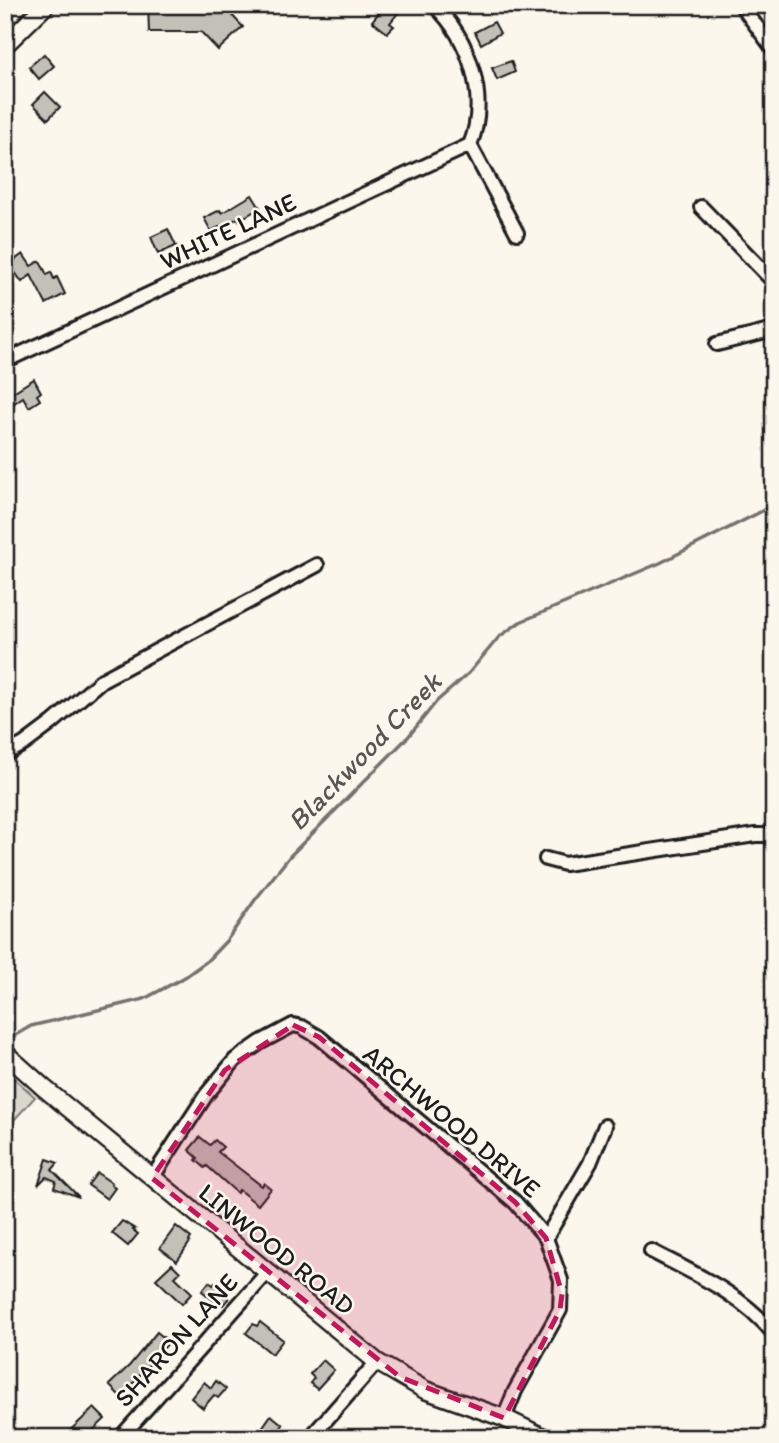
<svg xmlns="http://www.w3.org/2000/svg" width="779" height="1443" viewBox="0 0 779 1443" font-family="Itim,sans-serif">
  <rect width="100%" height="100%" fill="#fbf7ec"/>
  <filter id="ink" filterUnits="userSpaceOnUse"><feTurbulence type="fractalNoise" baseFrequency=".0143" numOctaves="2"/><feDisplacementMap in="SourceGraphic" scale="14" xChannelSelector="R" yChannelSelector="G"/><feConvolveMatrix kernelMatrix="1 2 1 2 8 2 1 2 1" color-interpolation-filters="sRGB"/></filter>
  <g filter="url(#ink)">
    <polygon fill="#dad7ce" stroke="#7b7a75" stroke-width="2" points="5,1070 35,1097 5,1130"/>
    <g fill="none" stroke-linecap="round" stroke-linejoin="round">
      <polyline stroke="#74726e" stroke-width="3.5" points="5,1041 31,1026 144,999 185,977 207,961 227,940 255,900 290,856 408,737 437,701 469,673 499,637 520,622 660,563 774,505"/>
    </g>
    <g fill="#c3c0b8" stroke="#1c1c1c" stroke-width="2">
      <polygon points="148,5 228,5 228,11 243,27 218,50 201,32 149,32"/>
      <polygon points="385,5 398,13 390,23 394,26 387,33 372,21"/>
      <polygon points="494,22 500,33 481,44 475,32"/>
      <polygon points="44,54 54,66 39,79 29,67"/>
      <polygon points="511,61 515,72 497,80 492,68"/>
      <polygon points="45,92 60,107 48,119 33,104"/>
      <polygon points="252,195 260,208 239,220 238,218 211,231 204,218 220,210 222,213"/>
      <polygon points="168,229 176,246 158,254 151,237"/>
      <polygon points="23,254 31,266 40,261 47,275 51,272 54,279 57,277 65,294 46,304 31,275 22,282 9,264"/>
      <polygon points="34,379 41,392 37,395 40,400 29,407 23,397 13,404 7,396"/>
      <polygon points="200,1137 210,1145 215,1140 223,1147 218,1152 262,1186 264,1183 271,1189 258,1205 239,1190 237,1193 207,1166 205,1168 196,1160 198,1158 189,1150"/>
      <polygon points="47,1159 58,1163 52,1170 79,1197 54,1188 56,1181 46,1177 38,1185"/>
      <polygon points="97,1173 112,1183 111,1185 115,1188 107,1199 88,1185"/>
      <polygon points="122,1221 135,1229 133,1230 138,1234 128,1246 112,1233"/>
      <polygon points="176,1226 191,1238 189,1241 190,1242 177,1261 160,1248"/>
      <polygon points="172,1264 180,1272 175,1277 192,1293 182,1304 156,1279"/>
      <polygon points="209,1282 213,1285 215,1283 227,1293 226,1295 229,1298 223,1305 219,1302 218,1304 202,1291"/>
      <polygon points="260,1322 283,1340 272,1354 246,1333 253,1324 257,1326"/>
      <polygon points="157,1332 169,1342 121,1397 109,1385 130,1365"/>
      <polygon points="323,1360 334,1370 317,1389 310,1383 314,1378 310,1374"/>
      <polygon points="216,1381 226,1389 218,1398 214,1395 203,1408 191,1398 204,1382 211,1388"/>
      <polygon points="94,1408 105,1419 85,1438 62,1438"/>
      <polygon points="271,1415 283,1425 273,1438 255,1438"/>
    </g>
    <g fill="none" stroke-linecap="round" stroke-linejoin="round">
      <defs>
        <g id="minor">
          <polyline points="741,5 774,50"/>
          <polyline points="470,145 517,233"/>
          <polyline points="701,207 774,282"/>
          <polyline points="717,344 774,330"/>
          <path d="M5 361 470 145C489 98 470 39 434 5"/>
          <polyline points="5,754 24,744 52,723 102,680 317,565"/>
          <polyline points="546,859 565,864 755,835 774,835"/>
          <polyline points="152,1178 206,1095 235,1060 261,1042 293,1025 302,1027 319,1037 515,1202 546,1238 561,1280 560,1310 515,1391 504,1418"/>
          <polyline points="546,1238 590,1163 605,1126"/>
          <path d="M651 1251C695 1274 742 1294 774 1334"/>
          <polyline points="120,1438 267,1273"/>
          <polyline points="310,1438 377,1362"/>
        </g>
        <g id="major">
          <polyline points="5,45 46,5"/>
          <polyline points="5,1053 44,1088 377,1362 425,1390 504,1418 545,1438"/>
        </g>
      </defs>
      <use href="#minor" stroke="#1c1c1c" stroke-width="18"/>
      <use href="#major" stroke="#1c1c1c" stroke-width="21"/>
      <use href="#minor" stroke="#fbf7ec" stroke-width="12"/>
      <use href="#major" stroke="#fbf7ec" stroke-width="16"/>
    </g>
  </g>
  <path fill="#c2185b" fill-opacity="0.2" stroke="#c2185b" stroke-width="5" stroke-dasharray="14 9" stroke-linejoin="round" d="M293 1025 319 1037 515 1202 546 1238 562 1294 560 1310 504 1418 400 1377 152 1178 225 1070Z"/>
  <g text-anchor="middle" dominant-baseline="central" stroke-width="5" stroke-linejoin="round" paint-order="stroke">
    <g font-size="26" fill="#1c1c1c" stroke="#fbf7ec">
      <text transform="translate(228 231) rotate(-25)">WHITE LANE</text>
      <text transform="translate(452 1121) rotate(40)">ARCHWOOD DRIVE</text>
      <text transform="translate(277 1249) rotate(39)">LINWOOD ROAD</text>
      <text transform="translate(176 1340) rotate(-48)">SHARON LANE</text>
    </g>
    <g font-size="28" font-style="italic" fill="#575653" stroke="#fbf7ec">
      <text transform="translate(364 751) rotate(-46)">Blackwood Creek</text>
    </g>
  </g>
  <rect width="779" height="1443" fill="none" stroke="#fbf7ec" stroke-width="28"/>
  <rect x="14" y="14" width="751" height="1415" fill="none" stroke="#1c1c1c" stroke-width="2.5" filter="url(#ink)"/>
</svg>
